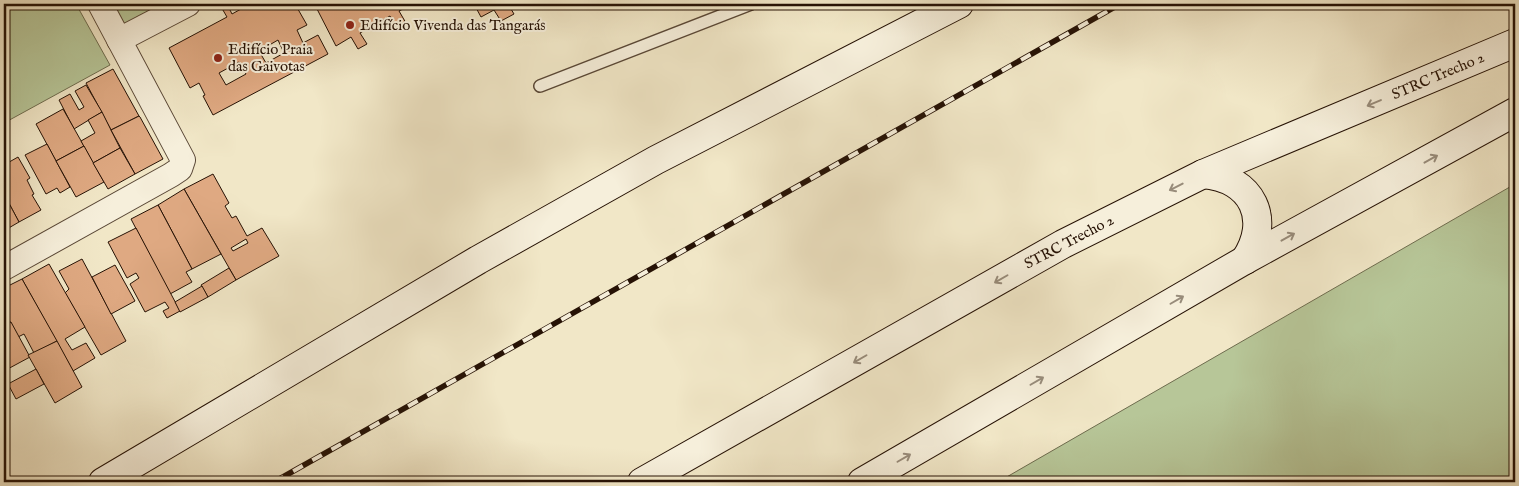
<svg xmlns="http://www.w3.org/2000/svg" width="1519" height="486" viewBox="0 0 1519 486" font-family="'IM FELL English',serif">
  <rect width="100%" height="100%" fill="#f1e7c7"/>
  <filter id="stains"><feTurbulence type="fractalNoise" baseFrequency=".004" numOctaves="4"/><feColorMatrix values="0 0 0 0 .2 0 0 0 0 .09 0 0 0 0 .02 0 0 0 .5 -.17"/></filter>
  <radialGradient id="worn" r=".72"><stop offset=".6" stop-color="#630" stop-opacity="0"/><stop offset="1" stop-color="#630" stop-opacity=".3"/></radialGradient>
  <g fill="#b7c698" stroke="#6e6c4e">
    <polygon points="4,4 76,4 110,65 4,123"/>
    <polygon points="109,4 174,4 124,30"/>
    <polygon points="1515,184 1515,482 998,482"/>
  </g>
  <g fill="#dfa982" stroke="#261205" fill-rule="evenodd">
    <path d="M223 4H227L232 14 250 4H295L307 25 297 30 303 43 318 35 328 54 213 115 203 96 205 95 199 83 190 88 169 48 227 17 220 5ZM278 40 284 53 266 63 259 51ZM239 62 246 74 226 85 219 73Z"/>
    <polygon points="328,4 413,4 399,11 406,23 396,28 390,16 360,33 367,44 358,49 351,37 336,46 317,9"/>
    <polygon points="474,4 508,4 514,14 501,21 494,10 481,17"/>
    <polygon points="113,69 139,116 111,130 86,83"/>
    <polygon points="86,85 102,112 74,129 59,100 70,94 79,110 84,107 75,91"/>
    <polygon points="63,109 84,146 56,161 36,124"/>
    <polygon points="102,112 120,148 93,163 81,141 95,133 88,120"/>
    <polygon points="139,116 140,117 163,159 135,174 111,130"/>
    <polygon points="47,144 70,187 60,193 57,188 46,194 25,155"/>
    <polygon points="84,146 104,182 76,197 56,161"/>
    <polygon points="120,148 135,174 108,189 93,163"/>
    <polygon points="18,157 30,178 27,180 34,194 32,195 41,210 19,222 4,194 4,165"/>
    <path d="M213 174 229 203 225 206 232 218 236 216 247 236 262 228 279 256 236 280 184 189ZM246 239 248 243 233 251 231 248Z"/>
    <polygon points="184,189 221,254 192,269 158,205"/>
    <polygon points="4,194 19,222 7,229 4,223"/>
    <polygon points="158,205 192,269 186,272 192,282 170,294 131,219"/>
    <polygon points="136,228 180,311 167,318 163,311 169,308 165,302 145,312 130,284 139,278 136,273 127,278 108,242"/>
    <polygon points="82,259 126,341 101,355 65,293 69,289 59,271"/>
    <polygon points="49,264 85,327 65,339 72,350 86,343 95,358 73,371 22,279"/>
    <polygon points="115,265 135,301 111,314 92,277"/>
    <polygon points="229,268 236,280 208,297 201,285"/>
    <polygon points="22,279 57,341 34,353 24,334 18,337 4,310 4,288"/>
    <polygon points="202,286 208,297 180,312 175,302"/>
    <polygon points="11,322 30,357 4,371 4,326"/>
    <polygon points="57,341 82,387 55,403 28,355"/>
    <polygon points="36,369 44,384 16,399 8,384"/>
  </g>
  <g fill="none" stroke-linecap="round" stroke-linejoin="round">
    <defs>
      <polyline id="lane" points="540,86 751,4"/>
      <g id="street">
        <polyline points="119,40 188,4"/>
        <polyline points="4,268 171,175 180,169 183,160 100,4"/>
      </g>
      <g id="secondary">
        <path d="M1203 174C1253 178 1272 220 1245 260"/>
        <polyline points="103,482 478,260 656,160 959,4"/>
        <polyline points="642,482 1063,244 1203,174 1515,43"/>
        <polyline points="862,482 1245,260 1515,112"/>
      </g>
    </defs>
    <use href="#lane" stroke="#594736" stroke-width="14"/>
    <use href="#street" stroke="#594736" stroke-width="26"/>
    <use href="#secondary" stroke="#261205" stroke-width="30"/>
    <use href="#lane" stroke="#f6efdb" stroke-width="11"/>
    <use href="#street" stroke="#f6efdb" stroke-width="24"/>
    <use href="#secondary" stroke="#f6efdb" stroke-width="28"/>
    <defs>
      <polyline id="rail" points="274,482 1120,4"/>
    </defs>
    <use href="#rail" stroke="#261205" stroke-width="5.5"/>
    <use href="#rail" stroke="#f6efdb" stroke-width="4" stroke-dasharray="11" stroke-linecap="butt"/>
  </g>
  <defs><path id="oneway-shaft" d="M-6 0H5M1.5-3L5.5 0L1.5 3" fill="none" stroke-width="1.6" stroke-linecap="round" stroke-linejoin="round" transform="scale(1.25)"/></defs>
  <g stroke="#988c7b">
    <use href="#oneway-shaft" transform="translate(1374 103) rotate(157)"/>
    <use href="#oneway-shaft" transform="translate(1431 159) rotate(-29)"/>
    <use href="#oneway-shaft" transform="translate(1176 187) rotate(153)"/>
    <use href="#oneway-shaft" transform="translate(1288 237) rotate(-29)"/>
    <use href="#oneway-shaft" transform="translate(1001 279) rotate(150)"/>
    <use href="#oneway-shaft" transform="translate(1177 300) rotate(-30)"/>
    <use href="#oneway-shaft" transform="translate(860 359) rotate(150)"/>
    <use href="#oneway-shaft" transform="translate(1037 381) rotate(-30)"/>
    <use href="#oneway-shaft" transform="translate(904 458) rotate(-30)"/>
  </g>
  <g fill="#8f2418" stroke="#f6efdb" stroke-width="2">
    <circle cx="350" cy="25" r="5"/>
    <circle cx="218" cy="58" r="5"/>
  </g>
  <g text-anchor="middle" dominant-baseline="central" stroke-width="4" stroke-linejoin="round" paint-order="stroke">
    <g font-size="15" fill="#261205" stroke="#f6efdb" text-anchor="start">
      <text x="360" y="25">Edifício Vivenda das Tangarás</text>
      <text x="228" y="49">Edifício Praia<tspan x="228" dy="17">das Gaivotas</tspan></text>
    </g>
    <g font-size="15" fill="#261205" stroke="#f6efdb">
      <text transform="translate(1438 76) rotate(-23)">STRC Trecho 2</text>
      <text transform="translate(1069 242) rotate(-28)">STRC Trecho 2</text>
    </g>
  </g>
  <rect width="1519" height="486" fill="none" stroke="#f1e7c7" stroke-width="20"/>
  <rect x="5" y="5" width="1509" height="476" fill="none" stroke="#261205" stroke-width="2.5"/>
  <rect x="10" y="10" width="1499" height="466" fill="none" stroke="#261205"/>
  <rect width="100%" height="100%" filter="url(#stains)"/>
  <rect width="100%" height="100%" fill="url(#worn)"/>
</svg>
